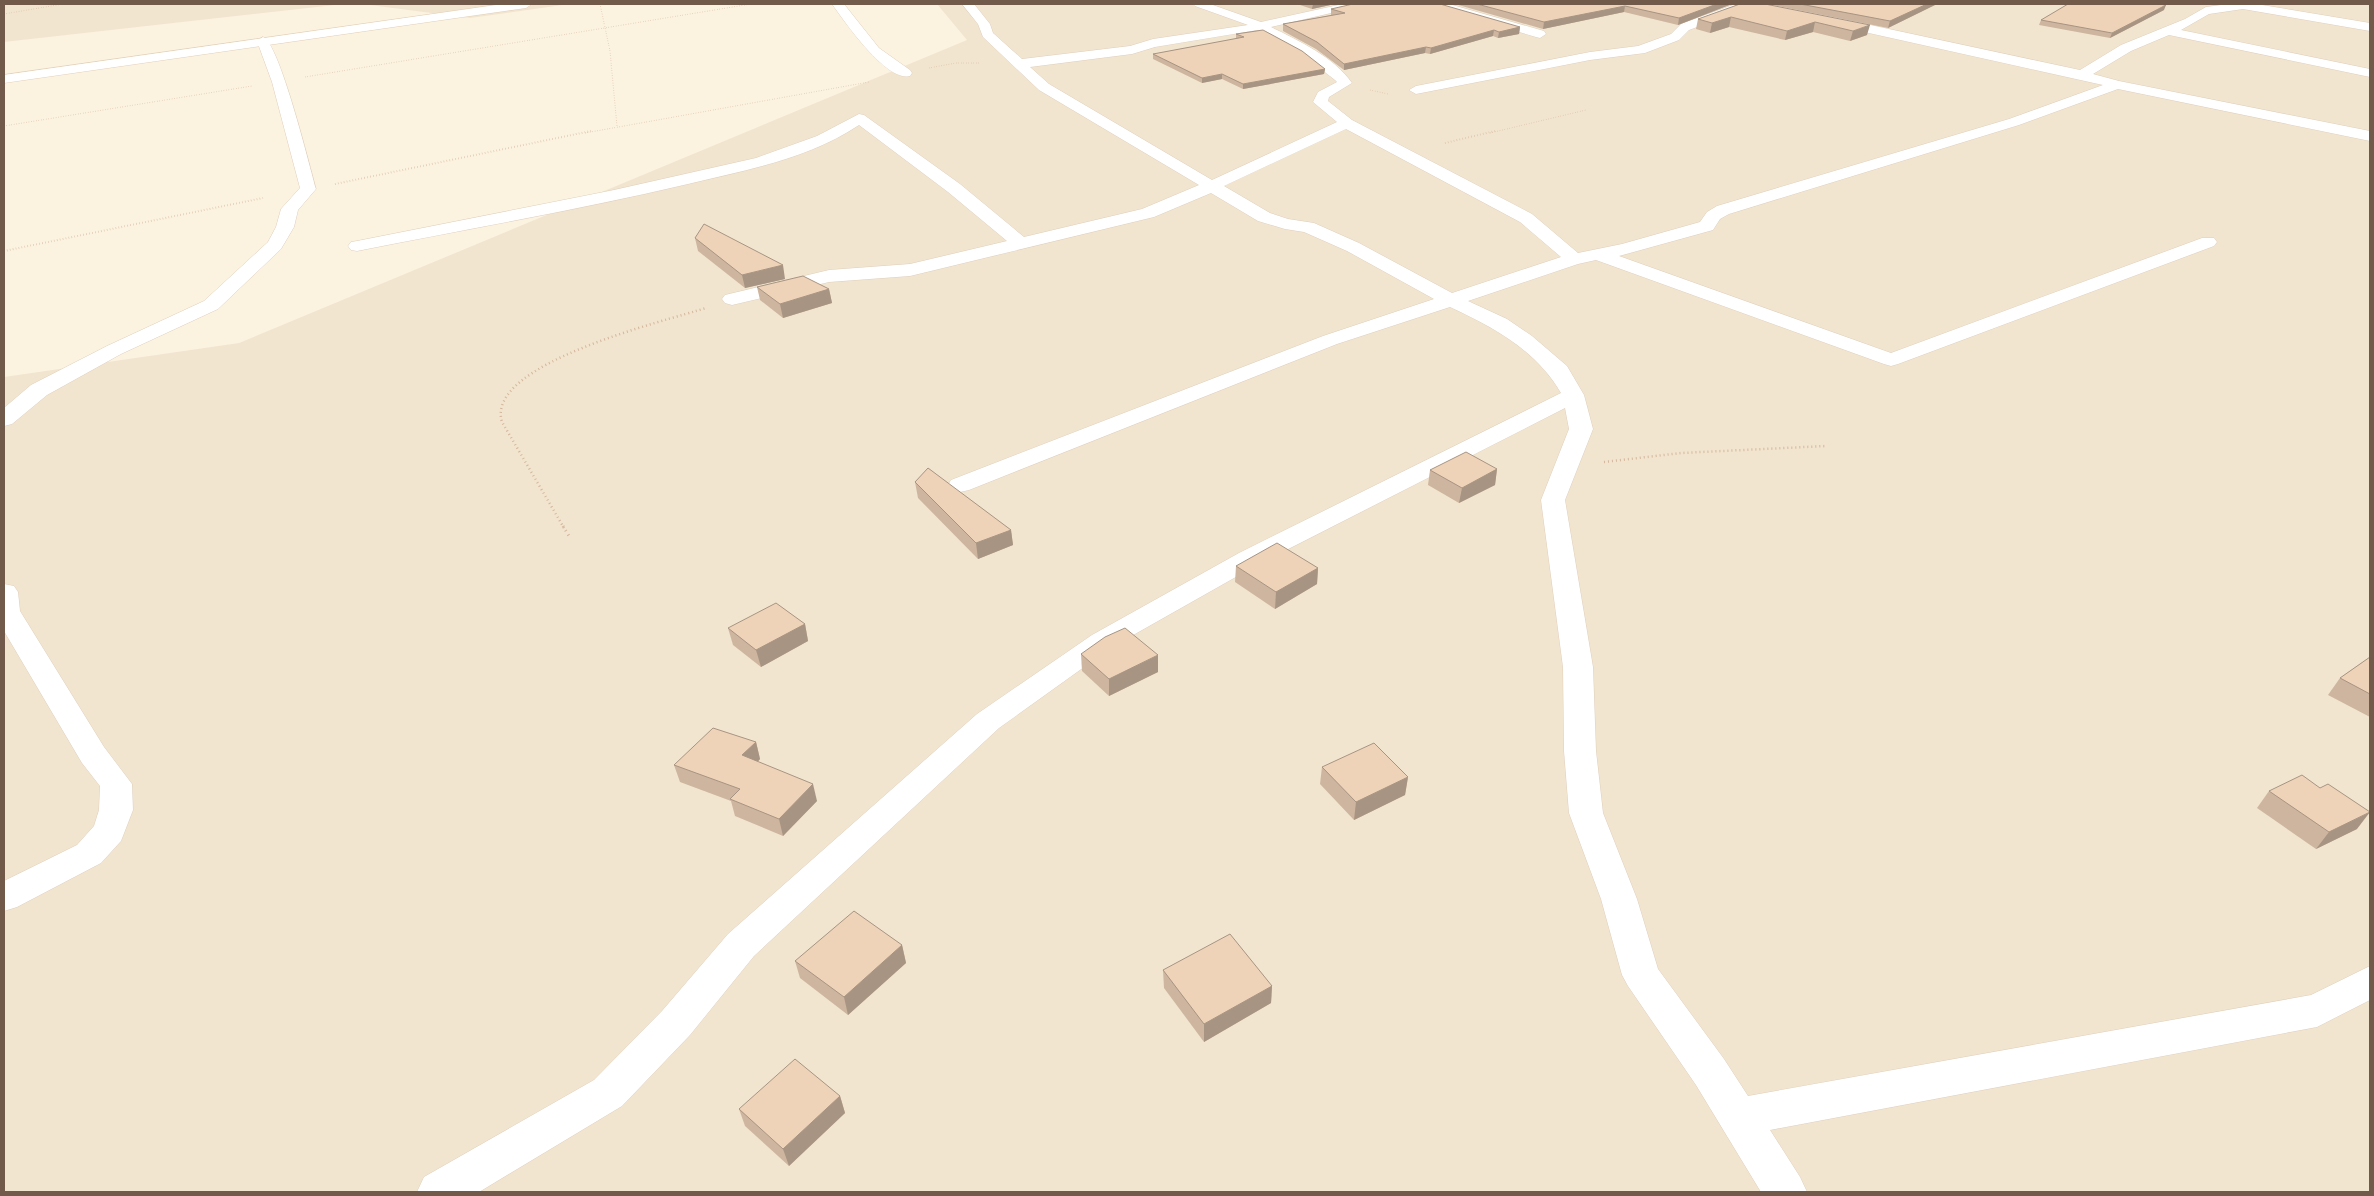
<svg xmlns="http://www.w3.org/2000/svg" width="2374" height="1196" viewBox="0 0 2374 1196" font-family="'Nunito Sans',sans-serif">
  <rect width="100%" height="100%" fill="#fbf3e0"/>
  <g fill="#f2e5cf">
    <polygon points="4,4 344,4 4,42"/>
    <polygon points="362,4 570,4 470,18"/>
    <polygon points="937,4 2370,4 2370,1192 4,1192 4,377 239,343 967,40"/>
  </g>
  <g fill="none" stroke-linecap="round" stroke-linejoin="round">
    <defs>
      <g id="street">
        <path d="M832 4H844L879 48 910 70 912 73 910 76C886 82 845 22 832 4Z"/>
        <path d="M962 4H974L990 24 993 33 1022 59 1130 46 1153 39 1248 25 1195 6 1193 4H1210L1261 22 1343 4H1363L1361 6 1271 27C1299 41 1334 57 1352 83L1329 97 1328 101 1352 120 1532 214 1578 253 1622 244 1700 222 1707 212 1717 206 2009 119 2103 85 1833 25 1829 24 1827 21 1829 18 1833 17 2080 70 2121 45 2185 19 2206 7 2229 4H2256L2370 23V31L2243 9 2209 14 2181 30 2370 69V77L2169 35 2131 51 2093 74 2119 81 2370 131V141L2118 89 2019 125 1729 214 1720 219 1713 230 1619 256 1891 353 2202 238H2214L2217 242 2214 246 1898 364 1891 366 1884 364 1596 260 1578 264 1468 301 1507 319 1532 336 1567 366 1584 395 1593 429 1565 500 1593 667 1596 751 1603 813 1637 899 1658 969 1724 1059 1748 1096 2311 995 2370 966V1000L2317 1027 1770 1130 1800 1177 1807 1192H1761L1696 1085 1628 986 1622 975 1601 899 1569 813 1564 751 1563 667 1541 500 1569 429 1565 408 1257 565 1112 647 999 728 754 956 690 1035 622 1106 479 1192H417L424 1177 594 1080 662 1011 728 934 977 714 1092 635 1239 553 1561 393C1536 350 1493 327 1450 307L1337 344 969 490 960 492 951 490 948 485 951 480 1323 336 1434 299 1347 251 1304 232 1285 229 1258 221 1211 193 1154 217 910 276 829 282 732 305 725 303 722 299 725 295 829 270 910 264 1007 241 948 192 859 125C808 159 746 170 688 184 578 210 467 229 357 251L351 250 348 246 351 242 357 241 614 190 756 158 817 136 859 114 864 115 960 184 1024 237 1142 209 1199 185 1039 90 983 37 978 24ZM1258 30 1303 55 1335 80 1337 82 1318 92 1313 102 1337 122 1212 180 1049 84 1030 67 1132 54 1155 47ZM1346 129 1520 222 1561 257 1452 293 1359 243 1314 223 1288 219 1270 213 1224 186Z"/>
        <polygon points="1431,4 1449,4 1544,31 1546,34 1540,38 1536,37 1433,6"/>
        <polygon points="1733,5 1737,6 1737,12 1689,30 1679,40 1645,53 1590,60 1416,94 1409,90 1416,86 1590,52 1638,46 1671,34 1681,24"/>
        <path d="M263 37C279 41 310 168 316 189L298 210 294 227 281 249 218 309 121 354 47 395 12 424 4 426V408L31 385 107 346 204 301 268 242 276 227 281 209 300 188 272 82 257 41Z"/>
        <polygon points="4,584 14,586 18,592 20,611 104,747 132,784 133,810 121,841 101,863 17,907 4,911 4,881 77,845 94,826 99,810 100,786 82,763 4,631"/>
      </g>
      <polygon id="secondary" points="503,4 532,4 526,8 4,83 4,75"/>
    </defs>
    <use href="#street" stroke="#dfcfbd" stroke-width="1"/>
    <use href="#secondary" stroke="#e3d1bb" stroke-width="1"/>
    <g stroke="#d4b69d" stroke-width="1" stroke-dasharray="0.5 2" stroke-linecap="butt">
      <polyline points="600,4 610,51 617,126"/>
      <polyline points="4,14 63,4"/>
      <polyline points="929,68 956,63 980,63"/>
      <polyline points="305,77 751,4"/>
      <polyline points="1370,90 1388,94"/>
      <polyline points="4,126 252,86"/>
      <polyline points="585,133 869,82"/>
      <polyline points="1490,133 1586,110"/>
    </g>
    <g stroke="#d4b69d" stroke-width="2" stroke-dasharray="0.5 2.5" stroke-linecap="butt">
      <polyline points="1445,143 1495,131"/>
      <polyline points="335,184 591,131"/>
      <polyline points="4,251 263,198"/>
    </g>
    <g stroke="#d4b69d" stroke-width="2.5" stroke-dasharray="1 3" stroke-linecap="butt">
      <polyline points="1604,462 1681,453 1826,446"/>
      <path d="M564 528 502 422C484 364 665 321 706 308"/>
    </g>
    <polyline stroke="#d4b69d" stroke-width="3" stroke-dasharray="1 4" stroke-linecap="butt" points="563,526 569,536"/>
    <use href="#street" fill="#fff" fill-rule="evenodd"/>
    <use href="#secondary" fill="#fff" fill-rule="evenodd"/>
  </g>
  <g fill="#ceb59f">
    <polygon points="1297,4 1335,4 1312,9"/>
    <polygon points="1455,4 1732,4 1678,25 1624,12 1543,29"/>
    <polygon points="1765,4 1867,35 1850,41 1813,32 1785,40 1729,27 1710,33 1696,29 1698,19"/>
    <polygon points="1768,4 1937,4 1888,28"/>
    <polygon points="1331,9 1520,27 1519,34 1498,38 1493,36 1430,54 1425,53 1344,70 1316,49 1283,31 1283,24 1332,15 1331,15"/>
    <polygon points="2164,10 2110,38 2039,25 2041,20"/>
    <polygon points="1236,34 1325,69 1324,74 1243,89 1222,79 1202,83 1153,59 1153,54 1236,39"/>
    <polygon points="695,238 785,279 745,288 698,251"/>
    <polygon points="757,287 829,289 832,303 783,318 760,300"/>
    <polygon points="1497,469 1495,485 1459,503 1428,485 1430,470"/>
    <polygon points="915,482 1011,530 1013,545 978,559 918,498"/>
    <polygon points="1236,566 1318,568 1317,584 1275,609 1235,582"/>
    <polygon points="805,624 808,641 761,667 733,645 728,628"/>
    <polygon points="1081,654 1158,672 1109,696 1082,671"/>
    <polygon points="2370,657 2370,717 2328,695 2340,678"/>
    <polygon points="756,742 760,759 758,762 817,801 783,836 735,816 731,801 680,782 674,765"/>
    <polygon points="1322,767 1408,777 1405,795 1354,820 1320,784"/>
    <polygon points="2269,791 2357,829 2316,849 2257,808"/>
    <polygon points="902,945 906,963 848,1015 800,978 795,961"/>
    <polygon points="1163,970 1272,986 1271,1003 1204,1042 1164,988"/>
    <polygon points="840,1096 845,1113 789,1166 745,1126 739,1109"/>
  </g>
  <g fill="#a79482">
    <polygon points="1313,4 1335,4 1312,9"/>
    <polygon points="1717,4 1732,4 1678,25 1679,18"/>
    <polygon points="1927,4 1937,4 1888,28 1890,21"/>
    <polygon points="2166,5 2164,10 2110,38 2112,33"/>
    <polygon points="1625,6 1624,12 1543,29 1544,22"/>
    <polygon points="1731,17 1729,27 1710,33 1712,23"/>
    <polygon points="1815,22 1813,32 1785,40 1787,31"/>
    <polygon points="1870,25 1867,35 1850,41 1853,31"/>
    <polygon points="1520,27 1519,34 1498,38 1499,32"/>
    <polygon points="1494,30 1493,36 1430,54 1431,48"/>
    <polygon points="1426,47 1425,53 1344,70 1344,64"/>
    <polygon points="1325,69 1324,74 1243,89 1243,84"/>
    <polygon points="1222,74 1222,79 1202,83 1202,78"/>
    <polygon points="783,265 785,279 745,288 742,275"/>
    <polygon points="829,289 832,303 783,318 780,304"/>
    <polygon points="1497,469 1495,485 1459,503 1462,488"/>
    <polygon points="1011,530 1013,545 978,559 976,543"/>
    <polygon points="1318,568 1317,584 1275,609 1276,592"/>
    <polygon points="805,624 808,641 761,667 756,650"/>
    <polygon points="1158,655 1158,672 1109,696 1109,679"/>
    <polygon points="756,742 760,759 747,773 742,755"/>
    <polygon points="1408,777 1405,795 1354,820 1356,802"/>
    <polygon points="813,784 817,801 783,836 779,819"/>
    <polygon points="2370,812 2357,829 2316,849 2329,832"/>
    <polygon points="902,945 906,963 848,1015 844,997"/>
    <polygon points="1272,986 1271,1003 1204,1042 1204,1024"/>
    <polygon points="840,1096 845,1113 789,1166 783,1149"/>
  </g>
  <g fill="#efd3b9" stroke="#a79482">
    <polygon points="1353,4 1440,4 1520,27 1499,32 1494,30 1431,48 1426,47 1344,64 1317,42 1283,24 1345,13 1331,9"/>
    <polygon points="1477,4 1717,4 1679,18 1625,6 1544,22"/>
    <polygon points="1740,4 1765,4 1870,25 1853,31 1815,22 1787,31 1731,17 1712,23 1698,19"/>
    <polygon points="1800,4 1927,4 1890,21"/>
    <polygon points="2068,4 2158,4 2166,5 2112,33 2041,20"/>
    <polygon points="1263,30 1302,51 1325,69 1243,84 1222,74 1202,78 1153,54 1244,37 1236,34"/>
    <polygon points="704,224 783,265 742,275 695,238"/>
    <polygon points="803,276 829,289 780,304 757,287"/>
    <polygon points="1466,452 1497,469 1462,488 1430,470"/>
    <polygon points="928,468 1011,530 976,543 915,482"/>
    <polygon points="1277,543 1318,568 1276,592 1236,566"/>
    <polygon points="776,603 805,624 756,650 728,628"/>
    <polygon points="1125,628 1158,655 1109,679 1081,654 1105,637"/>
    <polygon points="2370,657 2370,694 2340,678"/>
    <polygon points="713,728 756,742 742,755 813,784 779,819 730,799 740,789 674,765"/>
    <polygon points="1374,743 1408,777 1356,802 1322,767"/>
    <polygon points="2302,775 2320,788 2328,784 2370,812 2329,832 2269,791"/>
    <polygon points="854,911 902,945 844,997 795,961"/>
    <polygon points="1230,934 1272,986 1204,1024 1163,970"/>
    <polygon points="795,1059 840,1096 783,1149 739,1109"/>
  </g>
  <rect width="2374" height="1196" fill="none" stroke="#715a49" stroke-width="10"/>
</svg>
